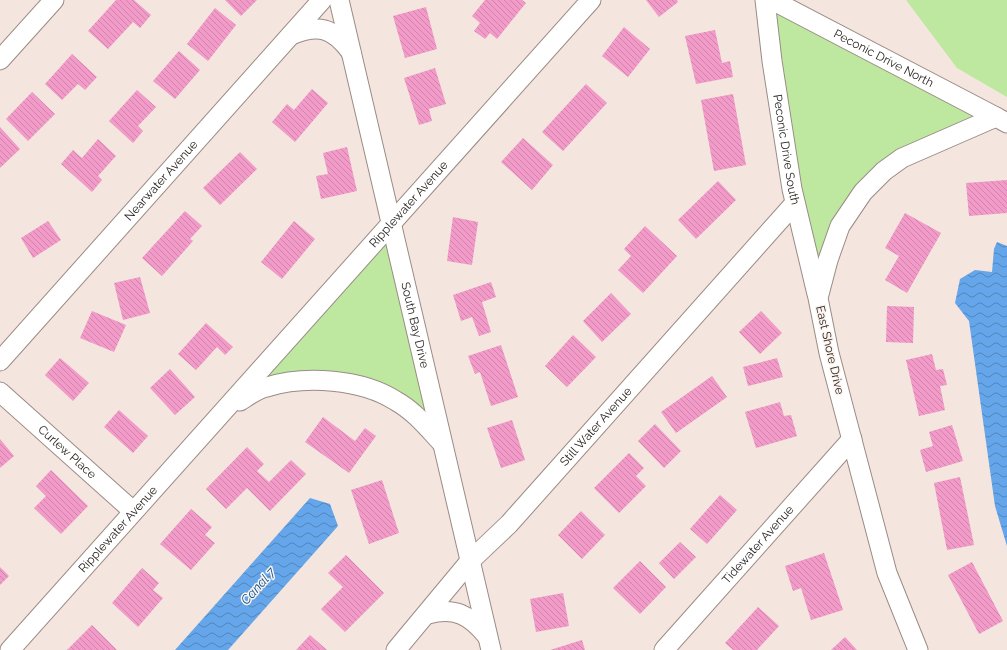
<svg xmlns="http://www.w3.org/2000/svg" width="1007" height="650" viewBox="0 0 1007 650" font-family="Raleway,sans-serif">
  <defs>
    <pattern id="water-waves" width="16" height="10" patternUnits="userSpaceOnUse"><rect width="16" height="10" fill="#65a5e9"/><path d="M0 5q4-4 8 0t8 0" fill="none" stroke="#5386bc"/></pattern>
    <pattern id="building-back-hatch" width="6" height="6" patternUnits="userSpaceOnUse"><rect width="6" height="6" fill="#f29ac8"/><path d="M-1 5l2 2M0 0l6 6M5-1l2 2" fill="none" stroke="#cf84ab"/></pattern>
  </defs>
  <rect width="100%" height="100%" fill="#f4e5de"/>
  <g fill="#bee8a0">
    <polygon points="906,0 1007,0 1007,97 957,68"/>
    <polygon points="769,4 979,115 868,176 819,281 795,186"/>
    <polygon points="390,229 439,437 423,418 338,379 239,398"/>
  </g>
  <g fill="url(#water-waves)">
    <polygon points="997,242 1007,246 1007,546 995,506 969,321 955,303 960,279 975,270 992,272 994,249"/>
    <polygon points="310,498 330,504 338,526 228,650 175,650"/>
  </g>
  <g fill="url(#building-back-hatch)">
    <polygon points="116,0 134,0 151,15 140,28 133,22 108,49 88,31"/>
    <polygon points="225,0 257,0 241,16"/>
    <polygon points="485,0 522,0 526,3 497,39 490,33 485,39 474,31 480,23 472,16"/>
    <polygon points="646,0 677,0 678,2 659,17"/>
    <polygon points="426,7 437,49 405,58 393,16"/>
    <polygon points="215,8 236,25 208,61 187,44"/>
    <polygon points="624,27 650,49 628,77 602,56"/>
    <polygon points="715,30 722,63 730,61 733,77 696,84 685,36"/>
    <polygon points="179,51 200,70 175,99 153,81"/>
    <polygon points="72,54 97,77 85,90 78,84 62,100 45,84"/>
    <polygon points="435,68 446,104 429,109 432,121 419,125 404,78"/>
    <polygon points="586,84 607,103 563,151 542,132"/>
    <polygon points="312,89 328,103 295,142 272,122 287,104 294,110"/>
    <polygon points="137,90 156,107 138,126 143,131 133,143 109,121"/>
    <polygon points="32,92 55,114 28,141 6,119"/>
    <polygon points="733,94 746,165 714,171 701,100"/>
    <polygon points="0,127 20,149 0,168"/>
    <polygon points="523,138 553,165 532,190 501,162"/>
    <polygon points="98,139 116,156 98,176 102,180 92,192 61,164 73,150 82,158"/>
    <polygon points="347,147 357,191 321,199 316,176 328,174 323,153"/>
    <polygon points="240,152 257,169 220,205 203,188"/>
    <polygon points="1007,180 1007,213 969,216 966,183"/>
    <polygon points="718,181 736,200 696,239 678,220"/>
    <polygon points="185,211 202,226 190,239 193,241 162,276 142,258"/>
    <polygon points="905,213 941,233 907,293 885,280 899,256 885,248"/>
    <polygon points="453,217 478,222 472,265 447,261"/>
    <polygon points="48,221 61,240 33,258 21,238"/>
    <polygon points="294,221 315,239 282,279 261,262"/>
    <polygon points="645,226 677,256 643,293 618,270 631,256 624,249"/>
    <polygon points="140,277 150,313 123,320 114,283"/>
    <polygon points="491,282 496,297 482,302 491,332 479,336 472,317 461,321 453,295"/>
    <polygon points="611,293 631,314 602,342 583,321"/>
    <polygon points="887,306 914,307 913,343 886,342"/>
    <polygon points="92,311 126,325 114,352 80,338"/>
    <polygon points="761,311 782,333 760,354 739,332"/>
    <polygon points="206,323 233,347 225,355 217,347 196,370 178,354"/>
    <polygon points="573,335 596,357 567,387 545,366"/>
    <polygon points="501,345 518,397 491,406 480,372 475,374 468,356"/>
    <polygon points="932,354 936,370 943,369 947,385 940,386 945,410 919,416 906,360"/>
    <polygon points="60,358 89,383 73,401 45,375"/>
    <polygon points="777,358 783,377 748,386 743,367"/>
    <polygon points="170,369 195,397 175,415 150,388"/>
    <polygon points="712,376 727,397 676,433 661,412"/>
    <polygon points="780,402 784,416 791,415 797,436 756,448 745,412"/>
    <polygon points="119,410 148,436 133,453 104,427"/>
    <polygon points="323,417 355,441 365,428 376,436 349,473 305,442"/>
    <polygon points="512,420 525,460 501,468 487,428"/>
    <polygon points="655,424 681,451 664,468 638,441"/>
    <polygon points="952,425 963,461 926,472 920,450 933,446 929,432"/>
    <polygon points="0,439 14,456 0,468"/>
    <polygon points="247,447 264,464 257,471 269,482 291,460 306,474 270,511 247,488 226,509 206,489"/>
    <polygon points="629,453 644,468 636,476 646,486 619,513 594,488"/>
    <polygon points="51,470 88,506 61,534 34,508 46,496 36,486"/>
    <polygon points="960,477 974,545 947,550 934,483"/>
    <polygon points="382,480 399,533 369,544 351,490"/>
    <polygon points="720,495 737,510 707,544 690,529"/>
    <polygon points="191,509 212,527 205,535 215,543 191,570 160,544"/>
    <polygon points="581,511 605,535 582,559 558,535"/>
    <polygon points="680,542 696,557 674,579 659,563"/>
    <polygon points="824,553 843,610 811,620 801,588 793,591 785,566"/>
    <polygon points="346,555 384,593 345,632 321,609 343,587 328,573"/>
    <polygon points="640,561 666,587 640,614 613,588"/>
    <polygon points="972,562 1003,621 979,634 948,575"/>
    <polygon points="0,567 9,576 0,585"/>
    <polygon points="142,568 159,583 153,590 163,598 138,627 112,603"/>
    <polygon points="563,593 569,626 536,632 530,599"/>
    <polygon points="758,607 779,626 757,650 733,650 725,643"/>
    <polygon points="92,625 117,650 67,650"/>
    <polygon points="310,635 327,650 296,650"/>
    <polygon points="845,637 857,650 831,650"/>
    <polygon points="582,640 585,650 550,650"/>
  </g>
  <g fill="none" stroke-linecap="round" stroke-linejoin="round">
    <defs>
      <g id="street">
        <path id="s1" d="M339 0 491 650"/>
        <path id="s2" d="M765 0 772 61 792 189 817 294"/>
        <path id="s3" d="M772 0 996 117"/>
        <path d="M291 35C318 24 333 27 351 52"/>
        <polyline points="0,60 54,0"/>
        <path id="s4" d="M0 361 322 0"/>
        <path id="s5" d="M0 392 133 511"/>
        <path d="M240 401C248 396 257 389 267 387 305 375 362 379 396 401 414 411 427 427 441 442"/>
        <path d="M428 614C455 607 470 615 487 636"/>
        <path id="s6" d="M10 650 591 0"/>
        <path id="s7" d="M396 650 470 561 509 524 795 203"/>
        <path id="s8" d="M664 650 852 439"/>
        <polyline points="918,650 887,573 829,353 818,298 828,260 840,226 863,192 884,171 902,158 996,117 1007,123"/>
      </g>
    </defs>
    <use href="#street" stroke="#9a8c85" stroke-width="21"/>
    <use href="#street" stroke="#fff" stroke-width="19"/>
  </g>
  <g text-anchor="middle" dominant-baseline="central" stroke-width="3" stroke-linejoin="round" paint-order="stroke">
    <g font-size="12" fill="#241f1c" stroke="#fdf4ef">
      <text stroke="none"><textPath href="#s3" startOffset="126">Peconic Drive North</textPath></text>
      <text stroke="none"><textPath href="#s2" startOffset="151">Peconic Drive South</textPath></text>
      <text stroke="none"><textPath href="#s4" startOffset="242">Nearwater Avenue</textPath></text>
      <text stroke="none"><textPath href="#s6" startOffset="598">Ripplewater Avenue</textPath></text>
      <text stroke="none"><textPath href="#s1" startOffset="334">South Bay Drive</textPath></text>
      <text transform="translate(830 350) rotate(77)">East Shore Drive</text>
      <text stroke="none"><textPath href="#s7" startOffset="300">Still Water Avenue</textPath></text>
      <text stroke="none"><textPath href="#s5" startOffset="90">Curlew Place</textPath></text>
      <text stroke="none"><textPath href="#s6" startOffset="162">Ripplewater Avenue</textPath></text>
      <text stroke="none"><textPath href="#s8" startOffset="141">Tidewater Avenue</textPath></text>
    </g>
    <g font-size="13" font-style="italic" fill="#0b5290" stroke="#fdf4ef">
      <text transform="translate(258 586) rotate(-48)">Canal 7</text>
    </g>
  </g>
</svg>
